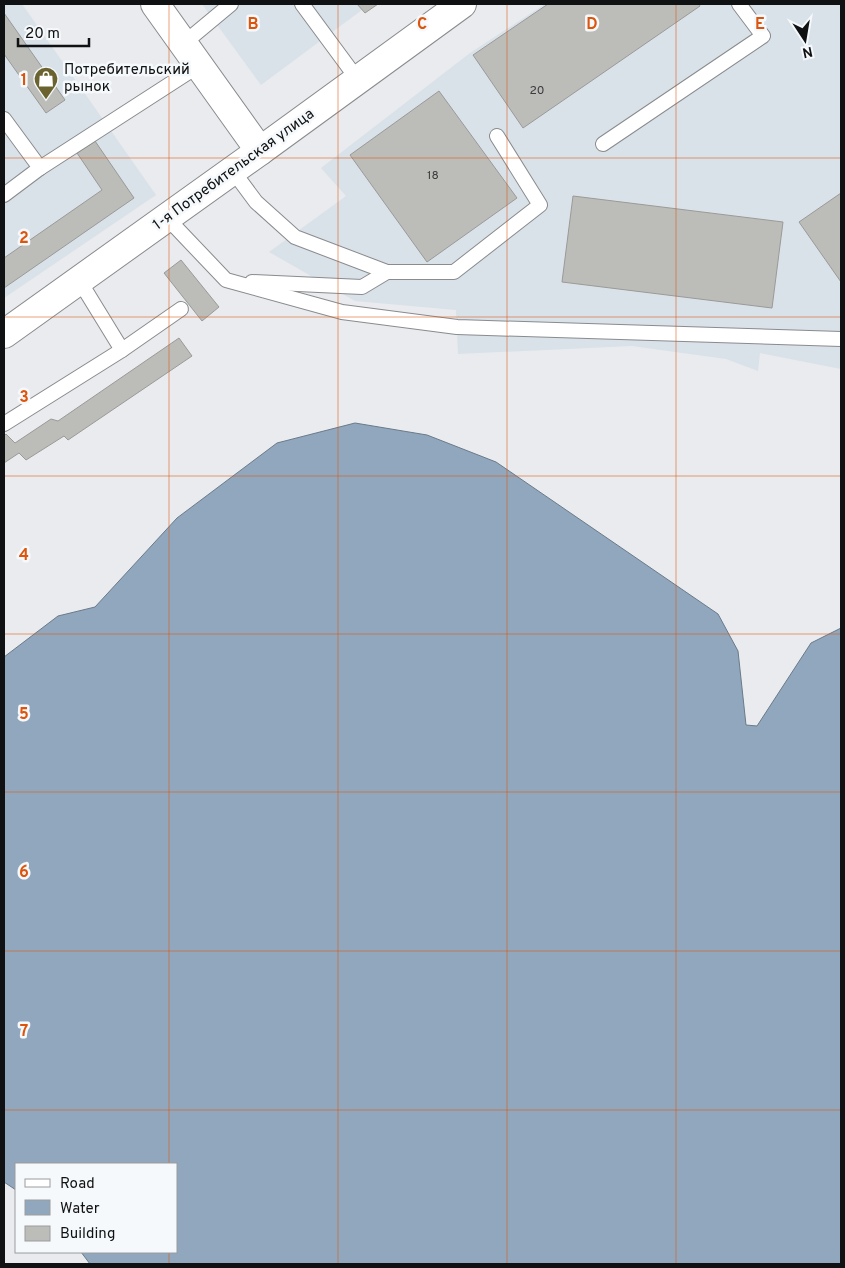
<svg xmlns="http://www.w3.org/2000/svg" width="845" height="1268" viewBox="0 0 845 1268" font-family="Overpass,sans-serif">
  <rect width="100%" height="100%" fill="#e9ebee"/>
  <g fill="#d9e1e9">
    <polygon points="4,4 22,4 156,195 4,298"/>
    <polygon points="202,4 370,4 261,85"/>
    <polygon points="545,4 841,4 841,369 760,353 758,371 726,359 632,346 458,354 456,310 355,301 269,252 346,196 321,168 470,53"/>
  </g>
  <polygon fill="#91a7bd" stroke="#6a7a8a" points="355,423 427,435 496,462 718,614 738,651 746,725 757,726 811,643 841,628 841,1264 90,1264 81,1252 176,1252 176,1164 16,1164 16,1190 4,1182 4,657 58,616 95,607 177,518 277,443"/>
  <g fill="#bcbcb9" stroke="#9a9a97">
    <polygon points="357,4 378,4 365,13"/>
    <polygon points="548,4 699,4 700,6 523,128 473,55"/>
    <polygon points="4,13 65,100 46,113 4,54"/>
    <polygon points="439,91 517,198 427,262 350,155"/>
    <polygon points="95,141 134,198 4,288 4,258 102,190 77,153"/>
    <polygon points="841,193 841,282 799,222"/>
    <polygon points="573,196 783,222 772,308 562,282"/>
    <polygon points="181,260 219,307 202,321 164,273"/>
    <polygon points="179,338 192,356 68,440 64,436 26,460 19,453 4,463 4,436 6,434 15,443 51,419 58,421"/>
  </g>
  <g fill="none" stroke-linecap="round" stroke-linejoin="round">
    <defs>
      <g id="service">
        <polyline points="302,4 358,80"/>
        <polyline points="183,44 231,4"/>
        <polyline points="4,119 40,168"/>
        <polyline points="603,144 763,36 739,4"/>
        <polyline points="233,171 256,202 295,237 387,272 454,272 540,205 497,136"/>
        <polyline points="4,195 40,168 198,66"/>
        <polyline points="167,218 226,280 342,312 457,327 841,339"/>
        <polyline points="252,282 362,287 387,272"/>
        <polyline points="122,350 181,309"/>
        <polyline points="4,424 122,350 79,280"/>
      </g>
      <polyline id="minor" points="260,151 462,4"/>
      <polyline id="tertiary" points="4,334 260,151 155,4"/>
    </defs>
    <use href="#service" stroke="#898b8d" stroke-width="16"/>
    <use href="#minor" stroke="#898b8d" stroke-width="30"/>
    <use href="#tertiary" stroke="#898b8d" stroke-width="30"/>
    <use href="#service" stroke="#fff" stroke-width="14"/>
    <use href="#minor" stroke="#fff" stroke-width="28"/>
    <use href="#tertiary" stroke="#fff" stroke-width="28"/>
  </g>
  <path fill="none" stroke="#dd550c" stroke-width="1" stroke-opacity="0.55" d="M169 4V1164M338 4V1264M507 4V1264M676 4V1264M4 158H841M4 317H841M4 476H841M4 634H841M4 792H841M4 951H841M4 1110H841M169 1252V1264"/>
  <defs>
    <symbol id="shop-pin" viewBox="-11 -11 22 30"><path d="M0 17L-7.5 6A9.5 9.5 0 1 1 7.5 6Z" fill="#6a632f" stroke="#f6f9fb"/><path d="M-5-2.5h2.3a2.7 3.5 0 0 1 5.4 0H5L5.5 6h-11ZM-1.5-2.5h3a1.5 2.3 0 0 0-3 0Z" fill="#fff"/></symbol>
  </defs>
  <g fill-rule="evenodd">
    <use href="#shop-pin" x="32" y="65" width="28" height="38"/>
  </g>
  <g text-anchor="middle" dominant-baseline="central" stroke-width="5" stroke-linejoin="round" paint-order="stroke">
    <g font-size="12" fill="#3b3c3c">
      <text x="537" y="91">20</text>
      <text x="433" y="176">18</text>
    </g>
    <g font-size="15" fill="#101112" stroke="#f6f9fb" text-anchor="start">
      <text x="64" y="70">Потребительский<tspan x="64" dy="17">рынок</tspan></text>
    </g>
    <g font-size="15" fill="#101112" stroke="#f6f9fb">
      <text transform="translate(234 170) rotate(-36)">1-я Потребительская улица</text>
    </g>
  </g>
  <g font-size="16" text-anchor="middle" font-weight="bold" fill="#dd550c" stroke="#f6f9fb" stroke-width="5" stroke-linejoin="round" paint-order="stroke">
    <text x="253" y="29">B</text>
    <text x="422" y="29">C</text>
    <text x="592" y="29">D</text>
    <text x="760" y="29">E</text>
    <text x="24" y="85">1</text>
    <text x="24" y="243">2</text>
    <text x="24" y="402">3</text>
    <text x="24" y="560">4</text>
    <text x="24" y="719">5</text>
    <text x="24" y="877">6</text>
    <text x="24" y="1036">7</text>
  </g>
  <rect width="845" height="1268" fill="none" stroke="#101112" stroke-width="10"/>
  <rect x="15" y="1163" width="162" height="90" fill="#f6f9fb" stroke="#9a9c9e"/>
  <rect x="25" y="1179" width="25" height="8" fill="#ffffff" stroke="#9a9c9e"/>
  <text x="60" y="1188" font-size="15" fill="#101112">Road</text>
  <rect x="25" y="1200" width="25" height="15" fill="#91a7bd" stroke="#9a9c9e"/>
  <text x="60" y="1213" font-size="15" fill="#101112">Water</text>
  <rect x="25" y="1226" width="25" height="15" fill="#bcbcb9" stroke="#9a9c9e"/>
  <text x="60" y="1238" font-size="15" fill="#101112">Building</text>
  <g transform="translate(805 40) rotate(168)" stroke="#f6f9fb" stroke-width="4" paint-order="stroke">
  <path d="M0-4L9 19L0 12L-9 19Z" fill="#101112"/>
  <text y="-8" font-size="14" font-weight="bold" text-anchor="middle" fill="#101112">N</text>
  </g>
  <path d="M18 38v8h71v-8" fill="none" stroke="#101112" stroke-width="2.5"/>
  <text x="25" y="38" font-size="15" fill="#101112" stroke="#f6f9fb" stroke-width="4" paint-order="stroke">20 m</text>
</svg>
